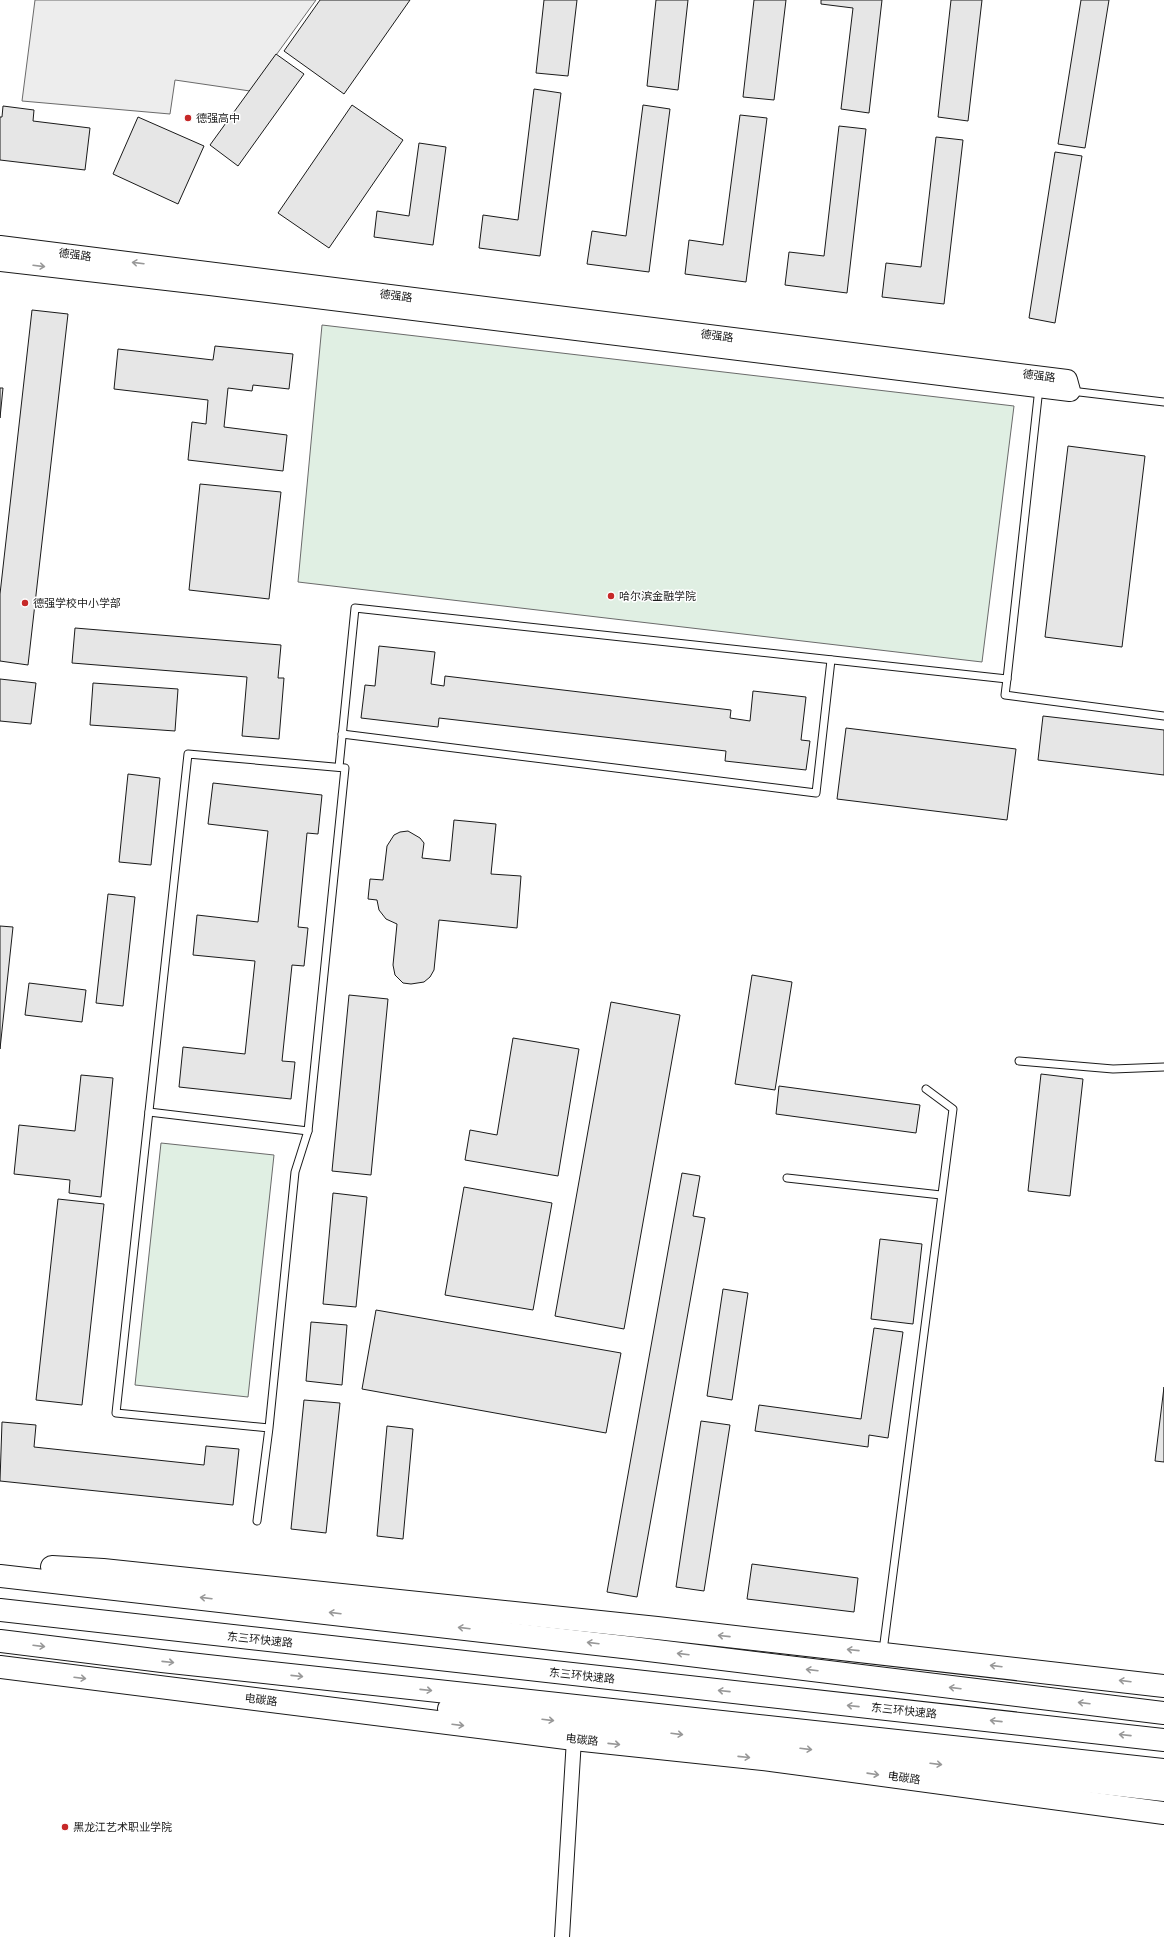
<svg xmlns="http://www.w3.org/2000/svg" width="1164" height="1937" viewBox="0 0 1164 1937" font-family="Signika,'Noto Sans SC',sans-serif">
  <rect width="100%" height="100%" fill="#fff"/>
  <g fill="#e0efe3" stroke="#6a6a6a">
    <polygon points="322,325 1014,406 982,662 298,582"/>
    <polygon points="161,1143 274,1155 248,1397 135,1385"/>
  </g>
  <polygon fill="#ededed" stroke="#6a6a6a" points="35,0 316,0 250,91 175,80 170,114 22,101"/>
  <g fill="#e6e6e6" stroke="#1a1a1a">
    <polygon points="320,0 410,0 344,94 284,51"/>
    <polygon points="544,0 577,0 568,76 536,73"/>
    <polygon points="656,0 688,0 678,90 647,86"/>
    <polygon points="754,0 786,0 774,100 743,97"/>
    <polygon points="821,0 882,0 869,113 841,109 853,8 821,4"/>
    <polygon points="951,0 982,0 968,121 938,117"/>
    <polygon points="1081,0 1109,0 1085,148 1058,144"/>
    <polygon points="276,54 304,74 238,166 210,145"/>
    <polygon points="534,89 561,93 540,256 479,248 483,215 518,220"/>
    <polygon points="352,105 403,140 329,248 278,213"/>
    <polygon points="643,105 670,109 649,272 587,264 592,231 626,236"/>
    <polygon points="3,106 34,110 33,121 90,128 85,170 0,160 0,117 2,117"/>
    <polygon points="740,115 767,118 746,282 685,274 689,240 723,245"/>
    <polygon points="138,117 204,146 178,204 113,174"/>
    <polygon points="839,126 866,129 847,293 785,285 789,252 824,256"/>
    <polygon points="936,137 963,140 944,304 882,297 886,263 921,267"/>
    <polygon points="419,143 446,147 433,245 374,237 377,211 409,216"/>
    <polygon points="1055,152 1082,156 1055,323 1029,318"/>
    <polygon points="32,310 68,314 28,665 0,661 0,594"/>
    <polygon points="215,346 293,354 289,389 253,385 252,391 228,388 224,427 287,435 283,471 188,460 192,422 206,424 208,400 114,389 118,349 213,360"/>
    <polygon points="0,388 3,388 0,418"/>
    <polygon points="1068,446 1145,456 1122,647 1045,637"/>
    <polygon points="200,484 281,492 269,599 189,590"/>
    <polygon points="75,628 281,645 278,678 284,678 279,739 242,736 247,677 72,663"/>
    <polygon points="379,646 435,652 431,684 444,686 445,676 731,710 730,718 750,721 753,691 806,697 801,740 810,741 806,770 725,761 726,751 439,718 438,727 361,718 365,685 375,686"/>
    <polygon points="0,679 36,683 31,724 0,721"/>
    <polygon points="93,683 178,689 175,731 90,725"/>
    <polygon points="1043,716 1164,730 1164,775 1038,760"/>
    <polygon points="846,728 1016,749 1007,820 837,799"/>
    <polygon points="128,774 160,778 151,865 119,862"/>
    <polygon points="213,783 322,795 318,834 307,833 298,927 308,928 304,966 292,965 282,1061 295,1062 291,1099 179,1087 183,1047 245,1054 255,961 193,955 197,915 258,922 268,831 208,824"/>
    <polygon points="454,820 496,824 491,874 521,876 517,928 439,920 434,970 430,977 424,982 411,984 403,983 395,975 393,965 397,924 386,919 379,910 377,900 368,899 370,879 383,880 387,846 394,835 400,832 408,831 420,838 424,843 422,858 450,861"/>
    <polygon points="108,894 135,897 123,1006 96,1003"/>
    <polygon points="0,926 13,927 0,1049"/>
    <polygon points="752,975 792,982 775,1090 735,1084"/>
    <polygon points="29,983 86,990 82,1022 25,1015"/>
    <polygon points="349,995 388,999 371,1175 332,1171"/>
    <polygon points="611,1002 680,1015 624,1329 555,1316"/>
    <polygon points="513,1038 579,1049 558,1176 465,1160 470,1130 497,1135"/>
    <polygon points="1041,1074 1083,1079 1070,1196 1028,1191"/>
    <polygon points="81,1075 113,1078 101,1197 69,1193 70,1180 14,1174 19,1125 75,1131"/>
    <polygon points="779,1086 920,1105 916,1133 776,1114"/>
    <polygon points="682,1173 700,1176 693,1216 705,1218 637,1597 607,1592"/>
    <polygon points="464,1187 552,1203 533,1310 445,1295"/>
    <polygon points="333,1193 367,1197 356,1307 323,1304"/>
    <polygon points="58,1199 104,1204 82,1405 36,1400"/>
    <polygon points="880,1239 922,1244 913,1324 871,1319"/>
    <polygon points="723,1289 748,1293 732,1400 707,1396"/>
    <polygon points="376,1310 621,1353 606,1433 362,1389"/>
    <polygon points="311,1322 347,1325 342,1385 306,1381"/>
    <polygon points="874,1328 903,1332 888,1438 869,1435 868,1447 755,1431 759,1405 861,1419"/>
    <polygon points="1164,1387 1164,1462 1155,1461"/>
    <polygon points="304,1400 340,1403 326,1533 291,1529"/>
    <polygon points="701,1421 730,1425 704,1591 676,1587"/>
    <polygon points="2,1422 36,1425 34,1447 204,1465 206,1446 239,1449 233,1505 0,1481"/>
    <polygon points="387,1426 413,1429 403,1539 377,1536"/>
    <polygon points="752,1564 858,1578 854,1612 747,1599"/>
  </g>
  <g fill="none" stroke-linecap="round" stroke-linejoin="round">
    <defs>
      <g id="lane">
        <polyline points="1071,391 1164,402"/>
        <polyline points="1007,679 1005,695 1164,716"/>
        <polyline points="342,734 816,793 831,660"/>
        <polyline points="339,767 355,608 1007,679 1039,388"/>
        <polyline points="1019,1061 1113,1069 1164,1067"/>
        <polyline points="149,1112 308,1131"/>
        <polyline points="787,1178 941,1195"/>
        <polyline points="257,1521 269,1428 295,1172 308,1131 345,768 188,754 116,1413 269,1428"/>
        <polyline points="883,1651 953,1109 926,1089"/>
      </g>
      <polyline id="street" points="562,1937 574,1739"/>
      <polyline id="secondary" points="0,246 1067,380 1070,391 210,285 0,261"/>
      <g id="highway">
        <polyline points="52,1567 103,1570 657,1628 1164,1686"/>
        <polyline points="0,1576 632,1648 1164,1713"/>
        <polyline points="0,1610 1164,1740"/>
        <polyline points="0,1641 162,1661 1164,1770"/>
        <polyline points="0,1667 574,1739 771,1760 1164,1813"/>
        <polyline points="449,1709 1164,1790"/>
      </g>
    </defs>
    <use href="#lane" stroke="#1a1a1a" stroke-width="9"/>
    <use href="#street" stroke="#1a1a1a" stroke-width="16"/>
    <use href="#secondary" stroke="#1a1a1a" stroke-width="22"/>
    <use href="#highway" stroke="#1a1a1a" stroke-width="24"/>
    <use href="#lane" stroke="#fff" stroke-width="7"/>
    <use href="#street" stroke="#fff" stroke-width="14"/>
    <use href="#secondary" stroke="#fff" stroke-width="20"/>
    <use href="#highway" stroke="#fff" stroke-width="22"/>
  </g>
  <defs><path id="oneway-shaft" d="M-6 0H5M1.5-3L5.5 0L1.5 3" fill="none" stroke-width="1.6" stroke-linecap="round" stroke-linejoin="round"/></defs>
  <g stroke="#989898">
    <use href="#oneway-shaft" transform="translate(138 263) rotate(-173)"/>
    <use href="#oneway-shaft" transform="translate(39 266) rotate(7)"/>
    <use href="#oneway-shaft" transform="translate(206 1598) rotate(-173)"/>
    <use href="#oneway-shaft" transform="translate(335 1613) rotate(-173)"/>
    <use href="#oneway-shaft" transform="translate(464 1628) rotate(-173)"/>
    <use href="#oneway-shaft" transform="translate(724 1636) rotate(-174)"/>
    <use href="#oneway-shaft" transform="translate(593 1643) rotate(-173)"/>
    <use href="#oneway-shaft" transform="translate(39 1646) rotate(7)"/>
    <use href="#oneway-shaft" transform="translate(853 1650) rotate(-174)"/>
    <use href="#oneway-shaft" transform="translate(683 1654) rotate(-173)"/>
    <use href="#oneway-shaft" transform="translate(168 1662) rotate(6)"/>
    <use href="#oneway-shaft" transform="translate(996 1666) rotate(-173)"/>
    <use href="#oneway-shaft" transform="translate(812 1670) rotate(-173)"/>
    <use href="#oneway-shaft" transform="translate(297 1676) rotate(6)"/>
    <use href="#oneway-shaft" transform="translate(80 1678) rotate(7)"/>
    <use href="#oneway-shaft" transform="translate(1125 1681) rotate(-173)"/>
    <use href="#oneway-shaft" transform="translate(955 1688) rotate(-173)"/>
    <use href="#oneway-shaft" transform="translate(426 1690) rotate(6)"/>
    <use href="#oneway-shaft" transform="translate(724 1691) rotate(-174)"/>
    <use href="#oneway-shaft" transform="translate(1084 1703) rotate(-173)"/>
    <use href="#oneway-shaft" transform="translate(853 1706) rotate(-174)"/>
    <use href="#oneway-shaft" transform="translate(548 1720) rotate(7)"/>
    <use href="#oneway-shaft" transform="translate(996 1721) rotate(-174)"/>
    <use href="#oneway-shaft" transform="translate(458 1725) rotate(7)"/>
    <use href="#oneway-shaft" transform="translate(677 1734) rotate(7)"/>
    <use href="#oneway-shaft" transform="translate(1125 1735) rotate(-174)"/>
    <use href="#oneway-shaft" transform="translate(614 1744) rotate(6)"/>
    <use href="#oneway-shaft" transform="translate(806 1749) rotate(7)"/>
    <use href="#oneway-shaft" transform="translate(744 1757) rotate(6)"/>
    <use href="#oneway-shaft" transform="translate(936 1764) rotate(7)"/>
    <use href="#oneway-shaft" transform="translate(873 1774) rotate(8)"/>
  </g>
  <g fill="#c62828" stroke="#fff" stroke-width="1.5">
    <circle cx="188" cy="118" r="4"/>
    <circle cx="611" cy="596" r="4"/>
    <circle cx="25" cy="603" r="4"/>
    <circle cx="65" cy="1827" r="4"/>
  </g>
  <g text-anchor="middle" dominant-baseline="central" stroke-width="3" stroke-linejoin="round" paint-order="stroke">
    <g font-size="11" fill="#1a1a1a" stroke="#fff" text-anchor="start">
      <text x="196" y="118">德强高中</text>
      <text x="619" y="596">哈尔滨金融学院</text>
      <text x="33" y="603">德强学校中小学部</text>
      <text x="73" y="1827">黑龙江艺术职业学院</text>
    </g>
    <g font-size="11" fill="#1a1a1a" stroke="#fff">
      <text transform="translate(75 255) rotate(7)">德强路</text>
      <text transform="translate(396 296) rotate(7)">德强路</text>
      <text transform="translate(717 336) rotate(7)">德强路</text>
      <text transform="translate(1039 376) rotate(7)">德强路</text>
      <text transform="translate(260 1640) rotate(6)">东三环快速路</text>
      <text transform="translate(582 1676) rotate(6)">东三环快速路</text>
      <text transform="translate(261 1700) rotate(7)">电碳路</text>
      <text transform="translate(904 1711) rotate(6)">东三环快速路</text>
      <text transform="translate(582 1740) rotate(6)">电碳路</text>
      <text transform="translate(904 1778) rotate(8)">电碳路</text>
    </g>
  </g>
</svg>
